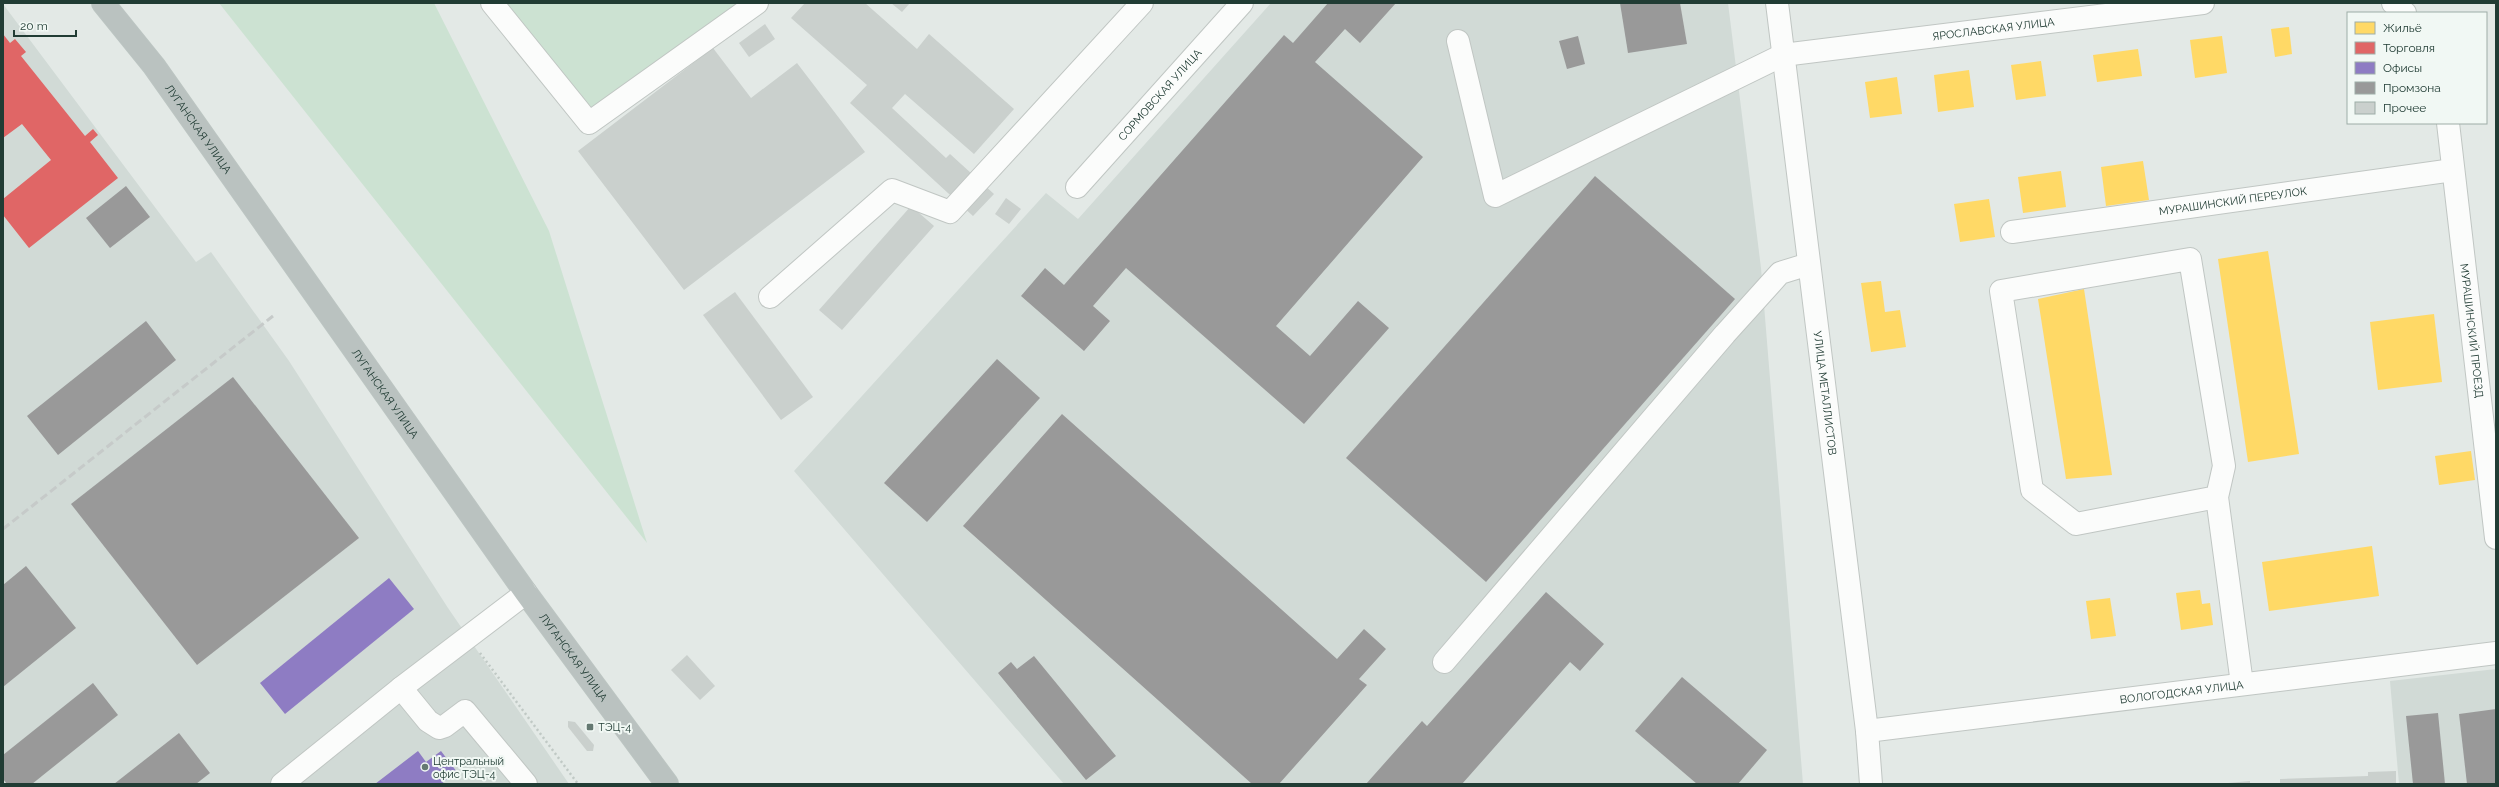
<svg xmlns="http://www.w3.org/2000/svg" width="2499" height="787" viewBox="0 0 2499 787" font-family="Raleway,sans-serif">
  <rect width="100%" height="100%" fill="#e3e9e6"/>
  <g fill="#d1dad6">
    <polygon points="1271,3 1728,3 1761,268 1803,784 1064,784 794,471 1046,193 1078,219"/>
    <polygon points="3,4 196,262 211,252 289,361 448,608 569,784 3,784"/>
    <polygon points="2496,669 2496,784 2399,784 2390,681"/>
  </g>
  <g fill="#cce2d2">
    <polygon points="219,3 434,3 549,231 647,543"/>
    <polygon points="505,3 746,3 591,113"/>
  </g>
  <g fill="#ffd966">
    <polygon points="2289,27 2292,54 2275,57 2271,29"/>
    <polygon points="2222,36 2227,73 2195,78 2190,40"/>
    <polygon points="2138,49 2142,76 2097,82 2093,55"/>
    <polygon points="2041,61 2046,96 2016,100 2011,65"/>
    <polygon points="1969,70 1974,107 1938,112 1934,75"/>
    <polygon points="1897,77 1902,114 1870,118 1865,82"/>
    <polygon points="2143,161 2149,200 2106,206 2101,167"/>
    <polygon points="2061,171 2066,207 2023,213 2018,177"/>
    <polygon points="1989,199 1995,237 1960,242 1954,204"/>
    <polygon points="2268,251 2299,454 2248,462 2218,259"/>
    <polygon points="1881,281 1885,312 1900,310 1906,347 1871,352 1861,283"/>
    <polygon points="2084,289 2112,475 2066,479 2038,299"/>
    <polygon points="2434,314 2442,382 2378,390 2370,322"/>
    <polygon points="2471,451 2475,480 2439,485 2435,456"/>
    <polygon points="2372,546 2379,596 2269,611 2262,562"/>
    <polygon points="2200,590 2202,604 2210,603 2213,625 2181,630 2176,593"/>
    <polygon points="2110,598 2116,636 2091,639 2086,601"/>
  </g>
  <polygon fill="#e06666" points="3,34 10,43 15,39 26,52 21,56 85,136 93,129 98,135 90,142 118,178 29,248 3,215 3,199 51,160 22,124 3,138"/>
  <g fill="#8e7cc3">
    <polygon points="389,578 414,609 285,714 260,683"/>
    <polygon points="418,751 426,762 441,751 457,772 441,784 375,784"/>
  </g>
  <g fill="#999">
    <polygon points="1328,3 1396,3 1360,43 1345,29 1315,62 1423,157 1276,326 1310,356 1358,301 1389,328 1304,424 1126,268 1093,306 1110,321 1084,351 1021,296 1045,268 1064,285 1284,35 1293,43"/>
    <polygon points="1620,3 1680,3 1687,44 1628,53"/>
    <polygon points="1578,36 1585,64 1567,69 1559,41"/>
    <polygon points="1595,176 1735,299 1486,582 1346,458"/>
    <polygon points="126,186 150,217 110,248 86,218"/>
    <polygon points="146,321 176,360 58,455 27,416"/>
    <polygon points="997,359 1040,398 927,522 884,483"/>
    <polygon points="233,377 359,538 197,665 71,504"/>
    <polygon points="1062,414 1337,659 1364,629 1386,649 1359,679 1367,685 1279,784 1252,784 963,526"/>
    <polygon points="26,566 76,628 3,687 3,585"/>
    <polygon points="1546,592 1604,644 1580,671 1570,662 1462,784 1366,784 1422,721 1427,726"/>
    <polygon points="1034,656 1116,756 1086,780 998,673 1011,662 1017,669"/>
    <polygon points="1682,677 1767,750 1738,784 1697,784 1635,731"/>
    <polygon points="93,683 118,715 32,784 7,784 3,779 3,755"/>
    <polygon points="2496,709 2496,784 2467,784 2459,714"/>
    <polygon points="2438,713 2445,784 2413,784 2406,716"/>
    <polygon points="179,733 210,773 196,784 114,784"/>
  </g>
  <g fill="#cad0cd">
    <polygon points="805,3 865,3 917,49 929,34 1014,109 974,154 905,94 892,108 946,158 950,154 994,194 973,216 850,103 867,85 791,18"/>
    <polygon points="891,3 910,3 902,12"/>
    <polygon points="765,24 775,39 749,57 739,43"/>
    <polygon points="713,48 751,98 797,63 865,152 684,290 578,151"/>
    <polygon points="1006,198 1021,209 1009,224 995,214"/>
    <polygon points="911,206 934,226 842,330 819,310"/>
    <polygon points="735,292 813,397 781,420 703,315"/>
    <polygon points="687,655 715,686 700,700 671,670"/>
    <polygon points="568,721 575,722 594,745 593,751 587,751 568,727"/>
    <polygon points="2396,771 2396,784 2280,784 2280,779 2368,776 2368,772"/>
    <polygon points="2250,781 2250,784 2228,784 2228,783"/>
  </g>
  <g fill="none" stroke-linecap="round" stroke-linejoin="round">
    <defs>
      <g id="minor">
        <polyline points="492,3 589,123 757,3"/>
        <path id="s1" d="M1777 3 1867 731 1871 784"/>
        <polyline points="2393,3 2405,13"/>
        <path id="s2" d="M1458 41 1495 196 1783 55 2203 3"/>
        <path id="s3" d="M2448 123 2496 538"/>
        <path id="s4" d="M1077 187 1242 3"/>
        <path id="s5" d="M2012 232 2453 170"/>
        <polyline points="770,297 892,190 950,212 1142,3"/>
        <polyline points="2217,497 2224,466 2190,259 2001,291 2032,490 2076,524 2217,497 2242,684"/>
        <polyline points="1444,662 1725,334 1780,273 1809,264"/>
        <polyline points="401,688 428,721 439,728 445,726 465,711 526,784"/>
        <path id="s6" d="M1867 731 2496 653"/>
        <polyline points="282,784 401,688 526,593"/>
      </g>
      <g id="highway">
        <path id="s7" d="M103 3 154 66 526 593 667 784"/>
      </g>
    </defs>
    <use href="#minor" stroke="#c0c6c3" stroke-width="24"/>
    <use href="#highway" stroke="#bcc5c2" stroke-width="24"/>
    <polyline stroke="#c0c9c5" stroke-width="2.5" stroke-dasharray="2 3" stroke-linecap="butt" points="480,653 578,784"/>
    <use href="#minor" stroke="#fbfcfb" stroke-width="22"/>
    <use href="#highway" stroke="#bac2c0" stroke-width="22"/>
    <polyline stroke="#c6cac9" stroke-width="3" stroke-dasharray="8 4" stroke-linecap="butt" points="3,529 273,316"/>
  </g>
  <g fill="#657972" stroke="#f1f8f4" stroke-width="1.5">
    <rect x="586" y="723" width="8" height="8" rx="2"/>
    <circle cx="425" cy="767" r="4"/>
  </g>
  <g text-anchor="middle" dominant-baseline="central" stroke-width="4" stroke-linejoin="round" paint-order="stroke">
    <g font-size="11" fill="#213c34" stroke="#f1f8f4">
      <text stroke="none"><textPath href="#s2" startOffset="692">ЯРОСЛАВСКАЯ УЛИЦА</textPath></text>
      <text stroke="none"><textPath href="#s4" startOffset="124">СОРМОВСКАЯ УЛИЦА</textPath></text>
      <text stroke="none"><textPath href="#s7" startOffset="158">ЛУГАНСКАЯ УЛИЦА</textPath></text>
      <text stroke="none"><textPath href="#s5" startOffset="223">МУРАШИНСКИЙ ПЕРЕУЛОК</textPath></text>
      <text stroke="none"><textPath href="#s3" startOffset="209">МУРАШИНСКИЙ ПРОЕЗД</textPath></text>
      <text stroke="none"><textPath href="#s1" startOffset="393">УЛИЦА МЕТАЛЛИСТОВ</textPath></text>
      <text stroke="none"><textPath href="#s7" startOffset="482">ЛУГАНСКАЯ УЛИЦА</textPath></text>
      <text stroke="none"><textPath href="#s7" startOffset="806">ЛУГАНСКАЯ УЛИЦА</textPath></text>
      <text stroke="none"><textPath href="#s6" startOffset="317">ВОЛОГОДСКАЯ УЛИЦА</textPath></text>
    </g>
    <g font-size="11" fill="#213c34" stroke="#f1f8f4" text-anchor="start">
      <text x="598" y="727">ТЭЦ-4</text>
      <text x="433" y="761">Центральный<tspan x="433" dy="13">офис ТЭЦ-4</tspan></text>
    </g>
  </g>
  <rect width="2499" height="787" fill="none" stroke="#213c34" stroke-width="8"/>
  <rect x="2347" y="12" width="140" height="112" fill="#f1f8f4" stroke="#9eada7"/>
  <rect x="2355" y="22" width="20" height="12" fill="#ffd966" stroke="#9eada7"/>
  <text x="2383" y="32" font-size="12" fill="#213c34">Жильё</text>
  <rect x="2355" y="42" width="20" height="12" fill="#e06666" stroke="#9eada7"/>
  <text x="2383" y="52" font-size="12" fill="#213c34">Торговля</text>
  <rect x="2355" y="62" width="20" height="12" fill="#8e7cc3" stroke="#9eada7"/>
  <text x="2383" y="72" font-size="12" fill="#213c34">Офисы</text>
  <rect x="2355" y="82" width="20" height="12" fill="#999999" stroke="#9eada7"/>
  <text x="2383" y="92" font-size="12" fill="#213c34">Промзона</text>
  <rect x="2355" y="102" width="20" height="12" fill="#cad0cd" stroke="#9eada7"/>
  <text x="2383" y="112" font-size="12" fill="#213c34">Прочее</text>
  <path d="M14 30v6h62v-6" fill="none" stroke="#213c34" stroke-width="2"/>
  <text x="20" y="30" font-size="12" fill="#213c34" stroke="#f1f8f4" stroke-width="3" paint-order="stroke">20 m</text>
</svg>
